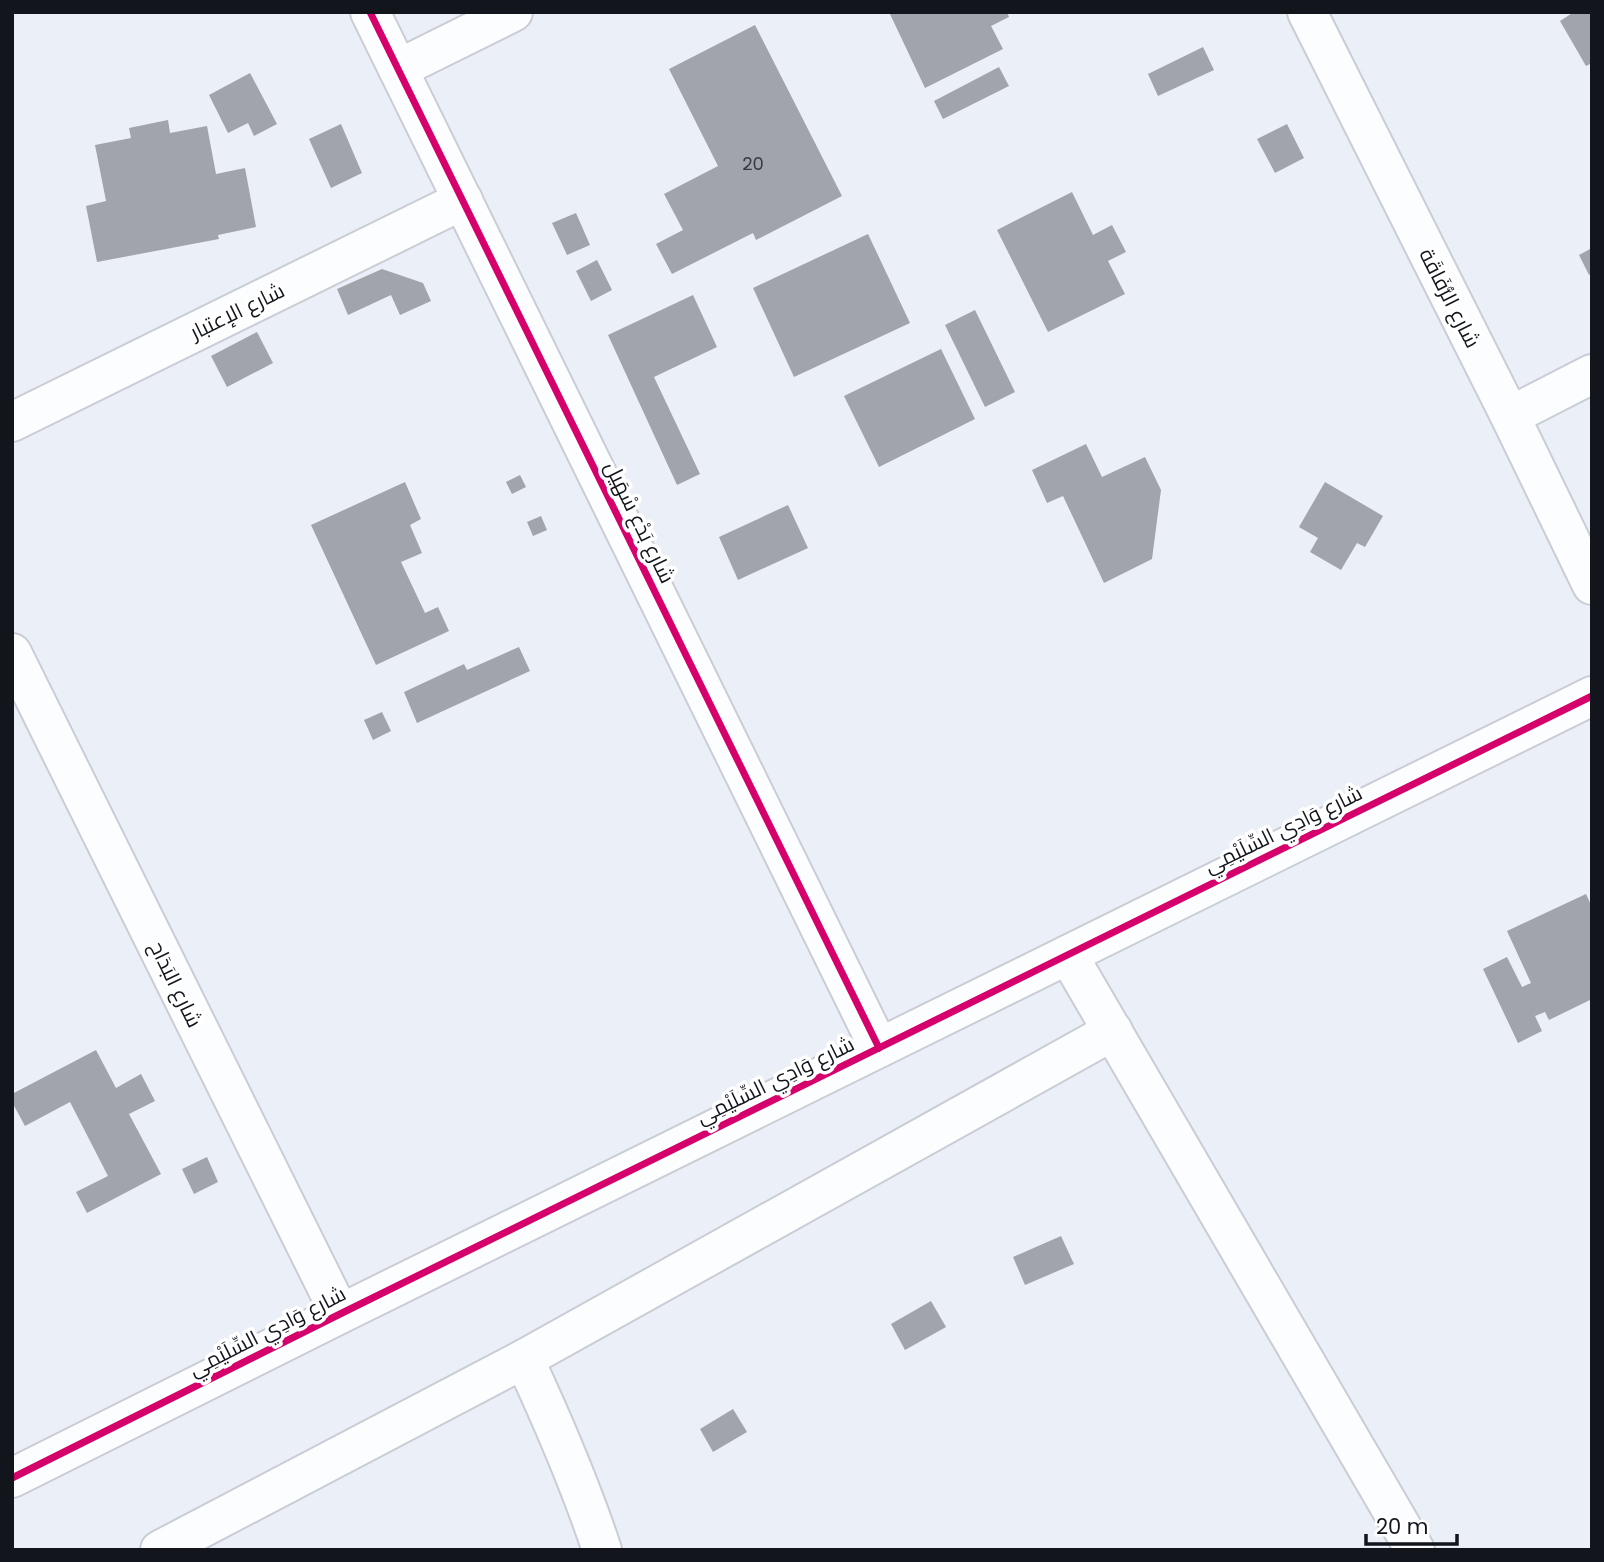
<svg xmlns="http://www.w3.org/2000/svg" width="1604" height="1562" viewBox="0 0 1604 1562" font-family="Poppins,Cairo,sans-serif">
  <rect width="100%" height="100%" fill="#ebeff8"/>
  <g fill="#a1a4ab">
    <polygon points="889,12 1007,12 1009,17 991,26 1003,49 925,88"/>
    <polygon points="1574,12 1592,12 1592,63 1586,66 1560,21"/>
    <polygon points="755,25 842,196 756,240 753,233 672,274 656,244 683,230 664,194 718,166 669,69"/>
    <polygon points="1203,47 1214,70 1158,96 1148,74"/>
    <polygon points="999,67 1009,86 943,119 934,101"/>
    <polygon points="250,73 277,124 254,136 248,123 228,133 209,95"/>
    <polygon points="168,120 170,133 207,126 216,174 245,168 256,227 218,235 219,239 97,262 86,206 106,201 95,145 131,138 129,128"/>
    <polygon points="341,124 362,173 331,188 309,139"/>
    <polygon points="1287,124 1304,158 1275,173 1257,139"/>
    <polygon points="1072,192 1093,235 1112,225 1126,252 1108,261 1125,294 1048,332 997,230"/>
    <polygon points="576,213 590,245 567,255 552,223"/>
    <polygon points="868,234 910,323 794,377 753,288"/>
    <polygon points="1592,248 1592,273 1589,275 1579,255"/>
    <polygon points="597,260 612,290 591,301 576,271"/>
    <polygon points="382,269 423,283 431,301 400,315 391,295 348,315 337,289"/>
    <polygon points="693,295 717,347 654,377 700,474 677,485 608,335"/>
    <polygon points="975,310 1015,392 985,407 945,325"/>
    <polygon points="257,332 273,363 227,387 211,356"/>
    <polygon points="941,349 975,419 879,467 844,396"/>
    <polygon points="1086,444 1102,477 1145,457 1161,490 1152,559 1104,583 1063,496 1047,503 1032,470"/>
    <polygon points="520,475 526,487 512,494 506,482"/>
    <polygon points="405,482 421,519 410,525 422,553 401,562 425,613 438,607 449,631 376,665 311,525"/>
    <polygon points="1325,482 1383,516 1365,547 1357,543 1341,570 1310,552 1318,538 1299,527"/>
    <polygon points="788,505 808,548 738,580 719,537"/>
    <polygon points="541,516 547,530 533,536 527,522"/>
    <polygon points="519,647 530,671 417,723 404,692 464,664 467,670"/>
    <polygon points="382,712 391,731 373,740 364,720"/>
    <polygon points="1586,894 1592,907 1592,999 1549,1020 1545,1012 1535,1016 1542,1031 1518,1043 1483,969 1507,957 1522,987 1531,983 1507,931"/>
    <polygon points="96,1050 116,1088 141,1074 155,1101 129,1114 161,1174 87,1213 76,1192 108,1176 70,1102 25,1126 12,1102 12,1094"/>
    <polygon points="207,1157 218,1182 194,1194 182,1169"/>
    <polygon points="1061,1236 1074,1264 1025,1285 1013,1257"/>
    <polygon points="931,1301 946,1327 905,1350 891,1324"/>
    <polygon points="733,1409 747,1432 713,1452 700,1429"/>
  </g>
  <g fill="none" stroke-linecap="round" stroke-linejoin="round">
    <defs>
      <g id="minor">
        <polyline points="370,12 879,1048"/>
        <polyline points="1307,12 1510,416 1592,585"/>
        <polyline points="398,69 513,12"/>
        <polyline points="1510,416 1592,374"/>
        <polyline points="12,422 463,200"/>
        <polyline points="12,653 340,1314"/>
        <polyline points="1068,955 1415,1550"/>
        <path d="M524 1359C553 1421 580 1484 602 1550"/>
        <polyline points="12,1478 340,1314 1592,696"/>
        <polyline points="160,1550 524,1359 1113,1031"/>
      </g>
    </defs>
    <use href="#minor" stroke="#cacdd5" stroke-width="42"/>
    <use href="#minor" stroke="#fcfdfe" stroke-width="38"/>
    <defs>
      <g id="cycleway">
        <polyline points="370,12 879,1048"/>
        <polyline points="12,1478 340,1314 1592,696"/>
      </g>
    </defs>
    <use href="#cycleway" stroke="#fff" stroke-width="11"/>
    <use href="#cycleway" stroke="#d6006c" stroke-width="7"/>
  </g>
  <g text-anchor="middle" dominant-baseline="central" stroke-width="7" stroke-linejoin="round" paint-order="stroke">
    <g font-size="18" fill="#363940">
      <text x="753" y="163">20</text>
    </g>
    <g font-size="21" fill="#13151d" stroke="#fff">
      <text transform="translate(1450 298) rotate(63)">شارع الرُّفَاقَة</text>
      <text transform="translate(237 311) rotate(-26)">شارع الإعتبار</text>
      <text transform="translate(640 522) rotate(64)">شارع بَدْع سْهَيل</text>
      <text transform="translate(1283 829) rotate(-26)">شارع وَادِي السِّلَيْمِي</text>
      <text transform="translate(176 984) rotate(64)">شارع البَدَاح</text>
      <text transform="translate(775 1080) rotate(-26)">شارع وَادِي السِّلَيْمِي</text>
      <text transform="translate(267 1331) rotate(-27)">شارع وَادِي السِّلَيْمِي</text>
    </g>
  </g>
  <rect width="1604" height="1562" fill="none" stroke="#13151d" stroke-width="28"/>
  <path d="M1366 1534v10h91v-10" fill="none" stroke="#13151d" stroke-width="3.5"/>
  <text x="1376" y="1534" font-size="21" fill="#13151d" stroke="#ffffff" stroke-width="5" paint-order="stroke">20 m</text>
</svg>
